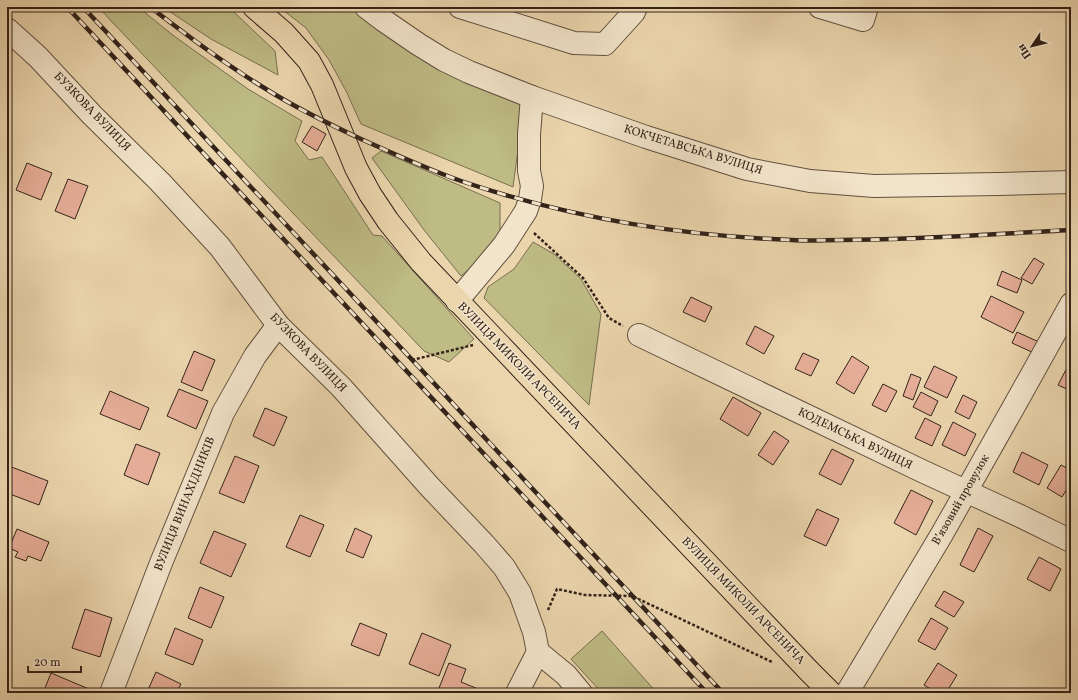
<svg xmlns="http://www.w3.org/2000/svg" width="1078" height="700" viewBox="0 0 1078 700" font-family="Vollkorn,serif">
  <rect width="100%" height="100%" fill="#ebd5ad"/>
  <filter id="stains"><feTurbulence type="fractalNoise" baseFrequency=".005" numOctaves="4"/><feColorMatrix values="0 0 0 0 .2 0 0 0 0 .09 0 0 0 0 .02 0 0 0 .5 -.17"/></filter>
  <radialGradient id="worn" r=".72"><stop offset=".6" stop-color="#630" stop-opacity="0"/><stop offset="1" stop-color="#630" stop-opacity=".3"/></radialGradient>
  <g fill="#bebb85" stroke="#786f50">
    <polygon points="98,7 138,7 174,36 248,89 302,121 295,141 309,160 322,157 373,235 382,236 474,339 449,362 424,351 233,150"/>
    <polygon points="163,7 228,7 236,14 275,51 278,75 211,39"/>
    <polygon points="279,7 357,7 524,105 513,187 361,124 346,91 329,60 306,28"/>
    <polygon points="381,151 500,203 500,233 485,255 461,276 424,230 372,158"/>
    <polygon points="533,242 554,254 581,279 601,314 589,405 484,298 488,287 514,269"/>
    <polygon points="602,631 657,693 602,693 571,659"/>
  </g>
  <g fill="#e5ad97" stroke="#33231a">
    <polygon points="312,126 326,134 317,151 302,142"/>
    <polygon points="27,163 52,173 41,200 16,190"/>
    <polygon points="68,179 88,186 75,219 55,211"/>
    <polygon points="1034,258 1044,264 1032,284 1021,278"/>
    <polygon points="1002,271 1022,280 1017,293 997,285"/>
    <polygon points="991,296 1024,312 1013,333 981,317"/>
    <polygon points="691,297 712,307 705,322 683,312"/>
    <polygon points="755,326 774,336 764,354 746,344"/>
    <polygon points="1017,332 1039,342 1034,353 1012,343"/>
    <polygon points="194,351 215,360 202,391 181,382"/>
    <polygon points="803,353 819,360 811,376 795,369"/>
    <polygon points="852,356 869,367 854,394 836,383"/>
    <polygon points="1071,360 1071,391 1058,385"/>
    <polygon points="934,366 957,377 947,398 924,387"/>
    <polygon points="911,374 921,378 913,400 903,396"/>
    <polygon points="883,384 897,391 886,412 872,405"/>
    <polygon points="179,389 208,401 196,429 167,416"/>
    <polygon points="110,391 149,408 140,430 100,414"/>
    <polygon points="921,392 938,401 931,416 913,407"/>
    <polygon points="963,395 977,402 969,419 955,412"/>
    <polygon points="733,397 761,413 748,436 720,419"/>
    <polygon points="265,408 287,417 274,446 253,436"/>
    <polygon points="925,418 941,426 932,446 915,438"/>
    <polygon points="953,422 976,434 965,456 942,445"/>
    <polygon points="774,431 789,441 773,465 758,455"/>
    <polygon points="136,444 160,453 148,485 124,475"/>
    <polygon points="832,449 854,460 841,485 819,474"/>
    <polygon points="1022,452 1048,465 1039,485 1013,472"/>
    <polygon points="235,456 259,466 244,503 219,493"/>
    <polygon points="1061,465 1071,470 1071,482 1062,497 1047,488"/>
    <polygon points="9,466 48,481 39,505 7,493 7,470"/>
    <polygon points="911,490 933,501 916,535 894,523"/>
    <polygon points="817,509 839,519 826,546 804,536"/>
    <polygon points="300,515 324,525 310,557 286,547"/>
    <polygon points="355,528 372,536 363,558 346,551"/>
    <polygon points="978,528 993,536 974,572 960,565"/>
    <polygon points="17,529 49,542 41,561 28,556 26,561 15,557 18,552 9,548"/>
    <polygon points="214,531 246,544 231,577 200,563"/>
    <polygon points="1039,557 1061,569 1050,591 1027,579"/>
    <polygon points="200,587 224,597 211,628 188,618"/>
    <polygon points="944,591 964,602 954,617 935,606"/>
    <polygon points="85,609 112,618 100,657 72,648"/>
    <polygon points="931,618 948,628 935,650 918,641"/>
    <polygon points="360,623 387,634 379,656 351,645"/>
    <polygon points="175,628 203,640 193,665 165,654"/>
    <polygon points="422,633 451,645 439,676 409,664"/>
    <polygon points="449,663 466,669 461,682 488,693 437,693"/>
    <polygon points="938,663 957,675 946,693 937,693 924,685"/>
    <polygon points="156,672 181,684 176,693 153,693 148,690"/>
    <polygon points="51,673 96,692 96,693 43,693"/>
  </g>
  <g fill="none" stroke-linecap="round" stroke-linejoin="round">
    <defs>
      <g id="minor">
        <polyline points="366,7 383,20 418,44 444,60 469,72 532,97 646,137 747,169 810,181 874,186 999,184 1071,182"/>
        <polyline points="460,7 574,43 605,44 634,12 636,7"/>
        <polyline points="820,7 863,20 867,7"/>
        <polyline points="7,29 38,57 92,115 160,182 220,247 278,325 341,387 429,486 484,544 504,567 520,593 534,632 538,652 566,675 581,693"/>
        <polyline points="457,301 504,245 526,211 530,199 532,186 529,171 529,134 532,97"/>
        <polyline points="639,335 922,471 1020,516 1071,541"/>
        <polyline points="111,693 161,563 223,413 255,356 278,325"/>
        <polyline points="517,693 538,652"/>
        <polyline points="847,693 942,534 1017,401 1071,304"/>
      </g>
      <polyline id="major" points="254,7 284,33 309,61 322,85 356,168 370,194 388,221 421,262 809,671 831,693"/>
    </defs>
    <use href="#minor" stroke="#61503f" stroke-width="24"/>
    <use href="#major" stroke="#33231a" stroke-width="24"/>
    <g stroke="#33231a" stroke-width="2.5" stroke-dasharray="3 2" stroke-linecap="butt">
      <polyline points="534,233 583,278 609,318 623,326"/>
      <polyline points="412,360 473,345"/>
      <polyline points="548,610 557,589 585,595 632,596 772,662"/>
    </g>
    <use href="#minor" stroke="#f2e4ca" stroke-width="22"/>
    <use href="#major" stroke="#ebd5ad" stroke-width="22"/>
    <defs>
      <g id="rail">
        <polyline points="67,7 707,693"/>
        <polyline points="83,7 723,693"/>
        <path d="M150 7C188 36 225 64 266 89 296 108 329 124 361 139 394 154 427 169 461 181 567 217 680 236 792 240 808 241 825 240 841 240 918 240 994 234 1071 230"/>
      </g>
    </defs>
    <use href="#rail" stroke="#33231a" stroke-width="4.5"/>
    <use href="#rail" stroke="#f2e4ca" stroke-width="3" stroke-dasharray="9" stroke-linecap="butt"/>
  </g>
  <g text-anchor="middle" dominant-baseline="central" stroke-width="3" stroke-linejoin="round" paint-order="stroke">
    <g font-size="12" fill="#33231a" stroke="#f2e4ca">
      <text transform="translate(92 112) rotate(46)">БУЗКОВА ВУЛИЦЯ</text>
      <text transform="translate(693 150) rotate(17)">КОКЧЕТАВСЬКА ВУЛИЦЯ</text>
      <text transform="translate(308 353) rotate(46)">БУЗКОВА ВУЛИЦЯ</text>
      <text transform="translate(519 366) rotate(46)">ВУЛИЦЯ МИКОЛИ АРСЕНИЧА</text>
      <text transform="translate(855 439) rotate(26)">КОДЕМСЬКА ВУЛИЦЯ</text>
      <text transform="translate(961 500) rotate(-60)">Вʼязовий провулок</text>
      <text transform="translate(185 504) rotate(-68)">ВУЛИЦЯ ВИНАХІДНИКІВ</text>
      <text transform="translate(743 601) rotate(46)">ВУЛИЦЯ МИКОЛИ АРСЕНИЧА</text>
    </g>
  </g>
  <rect width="1078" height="700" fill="none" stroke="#ebd5ad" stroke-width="24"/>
  <rect x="8" y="8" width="1062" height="684" fill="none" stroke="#33231a" stroke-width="2"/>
  <rect x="12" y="12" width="1054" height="676" fill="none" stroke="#33231a"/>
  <g transform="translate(1032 46) rotate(235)" stroke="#f2e4ca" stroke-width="3" paint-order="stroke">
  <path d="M0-3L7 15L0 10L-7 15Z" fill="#33231a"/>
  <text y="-6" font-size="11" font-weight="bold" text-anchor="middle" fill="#33231a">Пн</text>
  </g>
  <path d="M28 666v6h53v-6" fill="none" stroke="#33231a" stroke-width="2"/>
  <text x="34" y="666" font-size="12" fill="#33231a" stroke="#f2e4ca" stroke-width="3" paint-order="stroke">20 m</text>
  <rect width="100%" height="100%" filter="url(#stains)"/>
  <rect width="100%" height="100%" fill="url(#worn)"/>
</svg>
